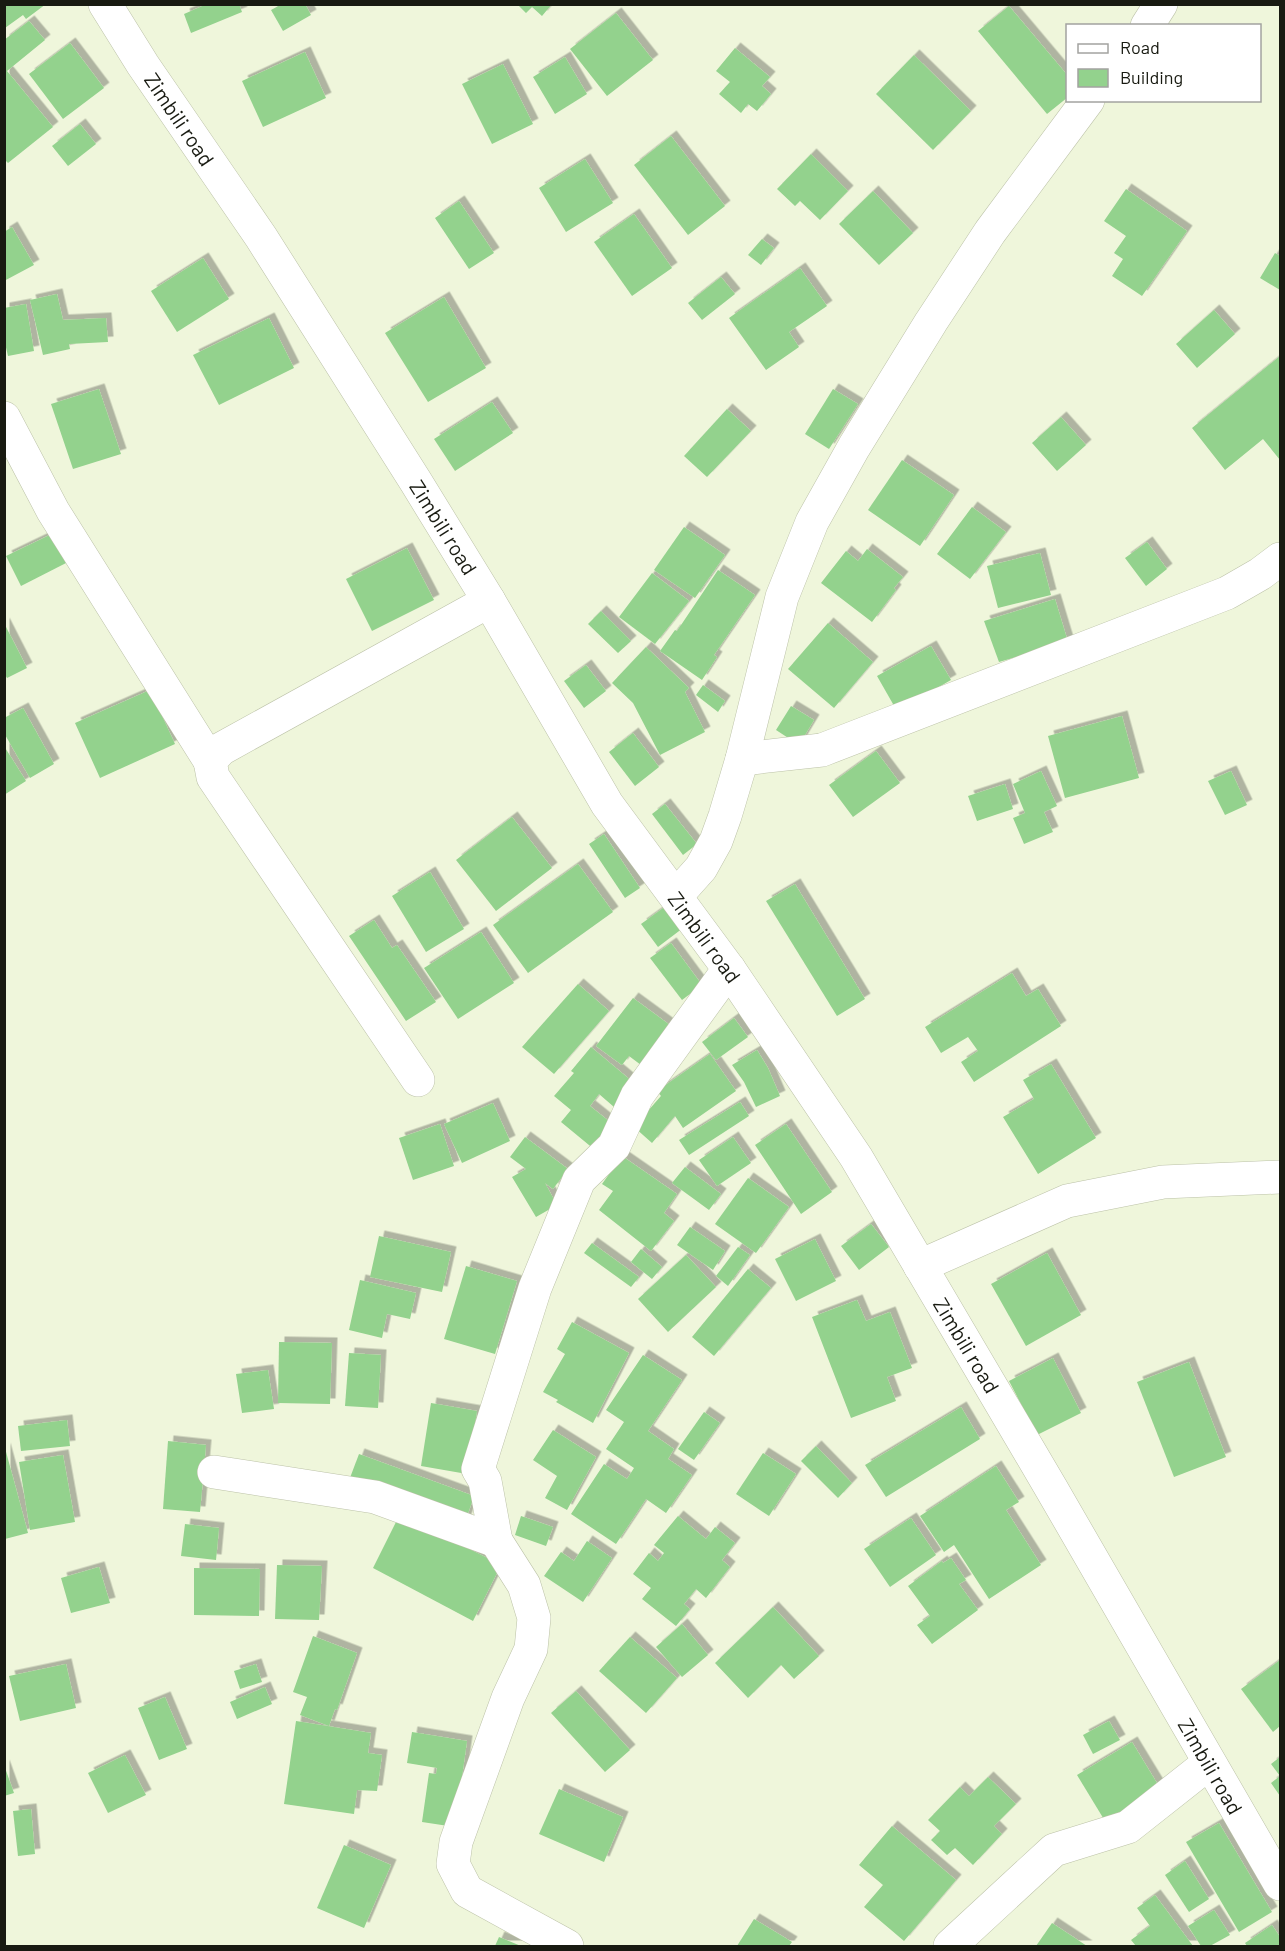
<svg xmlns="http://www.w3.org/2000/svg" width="1285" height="1951" viewBox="0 0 1285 1951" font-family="Barlow,sans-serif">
  <defs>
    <filter id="shadow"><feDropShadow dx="5.5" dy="-5.5" stdDeviation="0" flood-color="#0004"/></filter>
  </defs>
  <rect width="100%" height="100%" fill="#eff6db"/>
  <g fill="#93d28d" filter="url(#shadow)">
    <polygon points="5,4 46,4 26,19 23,15 5,28"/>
    <polygon points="207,4 239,4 242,12 191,33 184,14"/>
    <polygon points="282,4 305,4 311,15 283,31 271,10"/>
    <polygon points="517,4 552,4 542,16 532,7 526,13"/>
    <polygon points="1009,6 1068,76 1068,97 1047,114 978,31"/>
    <polygon points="616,13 653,60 607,96 570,49"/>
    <polygon points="29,21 45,40 7,71 53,127 8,163 4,159 4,40"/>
    <polygon points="70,43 104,88 63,119 29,74"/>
    <polygon points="735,48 770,77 762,86 771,94 757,111 748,104 741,113 719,94 730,82 716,71"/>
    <polygon points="305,52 326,98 263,127 242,81"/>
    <polygon points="914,55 971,111 933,150 876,94"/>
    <polygon points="565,57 587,94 555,114 533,77"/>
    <polygon points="503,64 533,124 492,144 462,84"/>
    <polygon points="80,124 96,144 68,166 52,146"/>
    <polygon points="671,136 725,206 688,235 634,165"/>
    <polygon points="811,154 848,191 820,220 800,201 795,206 777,189"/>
    <polygon points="585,159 613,203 566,232 539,188"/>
    <polygon points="1126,189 1187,231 1142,296 1112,276 1123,259 1114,253 1126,236 1104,221"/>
    <polygon points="873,191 913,233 879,265 839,224"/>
    <polygon points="459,201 494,253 469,269 435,218"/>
    <polygon points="634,214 672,268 632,296 594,242"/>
    <polygon points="12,227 34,265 4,281 4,232"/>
    <polygon points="762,239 774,248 761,265 748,255"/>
    <polygon points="1275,253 1280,256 1280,290 1260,278"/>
    <polygon points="203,258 229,299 177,332 151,291"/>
    <polygon points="800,268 827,306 789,332 799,347 766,370 729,318"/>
    <polygon points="721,277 735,294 702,320 688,303"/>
    <polygon points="57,294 63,320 106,318 108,342 69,344 70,349 43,355 30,300"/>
    <polygon points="444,297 486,368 428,402 385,333"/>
    <polygon points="26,304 34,351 8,356 4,339 4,308"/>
    <polygon points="1214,310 1235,334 1197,368 1176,344"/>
    <polygon points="269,318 294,368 219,405 193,355"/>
    <polygon points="1280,356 1280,460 1263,439 1225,470 1192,428"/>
    <polygon points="99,389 121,454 73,469 51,404"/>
    <polygon points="833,389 858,404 829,449 805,434"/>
    <polygon points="492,402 513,433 455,471 434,439"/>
    <polygon points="727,409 751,431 707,477 684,456"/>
    <polygon points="1061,417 1086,445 1057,471 1032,443"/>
    <polygon points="902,460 954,495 920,546 868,510"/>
    <polygon points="972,507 1006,532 970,579 937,554"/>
    <polygon points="684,527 725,555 695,598 654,570"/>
    <polygon points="56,532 70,561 21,586 6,556"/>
    <polygon points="1147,542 1167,569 1146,586 1125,558"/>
    <polygon points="407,548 434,600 372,631 346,579"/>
    <polygon points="867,549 903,577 894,588 896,590 872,622 821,583 846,551 858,561"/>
    <polygon points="1040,553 1051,595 998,608 987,566"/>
    <polygon points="718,570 755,595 714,655 717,657 702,680 660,651 675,630 677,631"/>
    <polygon points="652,573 689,601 655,644 619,617"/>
    <polygon points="1055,599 1068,642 999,662 984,621"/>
    <polygon points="601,611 631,641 618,653 588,624"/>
    <polygon points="4,623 27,668 7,678 4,673"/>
    <polygon points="828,623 873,662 834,708 788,669"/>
    <polygon points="931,646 951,680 897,711 877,676"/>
    <polygon points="646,647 689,688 685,692 705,732 660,755 633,703 612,683"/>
    <polygon points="586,665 606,691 584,708 564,681"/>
    <polygon points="703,685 725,701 718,712 696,695"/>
    <polygon points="150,690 175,744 100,778 75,723"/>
    <polygon points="791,706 814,720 799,745 776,730"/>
    <polygon points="23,708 54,764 30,778 4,733 4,718"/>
    <polygon points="1122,716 1139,778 1065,798 1048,736"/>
    <polygon points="633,733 659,767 635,786 609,752"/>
    <polygon points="4,746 26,781 4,795"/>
    <polygon points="876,751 900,783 853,817 829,785"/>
    <polygon points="1041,771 1057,806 1044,812 1053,832 1024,844 1013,818 1025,813 1013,784"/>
    <polygon points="1231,771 1247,805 1225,815 1208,781"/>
    <polygon points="1005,784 1013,809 977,821 968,796"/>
    <polygon points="665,804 697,844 683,855 652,814"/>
    <polygon points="512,817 552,868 496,911 456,860"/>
    <polygon points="604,834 640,888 625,898 589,844"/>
    <polygon points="578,864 613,912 528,973 493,925"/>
    <polygon points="430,872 464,929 426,952 392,896"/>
    <polygon points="795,884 865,999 837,1016 766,901"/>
    <polygon points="666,906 683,928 658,947 641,924"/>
    <polygon points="374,920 392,948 397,945 436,1002 406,1021 349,936"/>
    <polygon points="481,932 514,983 458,1019 424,968"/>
    <polygon points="671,943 702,985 682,1000 650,958"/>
    <polygon points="1012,973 1026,996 1038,989 1061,1026 974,1082 961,1062 978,1051 968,1037 941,1053 925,1027"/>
    <polygon points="578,984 609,1011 554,1074 522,1047"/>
    <polygon points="633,998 674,1028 645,1068 629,1056 622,1065 596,1046"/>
    <polygon points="734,1018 748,1037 716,1060 702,1042"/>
    <polygon points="591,1047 634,1083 614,1107 599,1094 590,1106 615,1126 595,1150 561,1122 571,1110 554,1096 574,1073 571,1071"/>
    <polygon points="757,1050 768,1068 780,1096 756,1107 744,1082 732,1065"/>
    <polygon points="710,1054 736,1091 683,1128 675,1116 652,1143 634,1127 661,1096 657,1091"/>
    <polygon points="1051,1064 1096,1138 1038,1174 1003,1117 1034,1099 1023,1080"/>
    <polygon points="740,1102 749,1116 689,1155 679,1140"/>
    <polygon points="493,1103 510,1141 462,1163 444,1124"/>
    <polygon points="440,1124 454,1166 413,1180 399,1138"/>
    <polygon points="786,1124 832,1192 801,1214 755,1145"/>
    <polygon points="525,1137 568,1169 553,1189 545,1183 557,1205 536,1217 512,1177 526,1169 510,1157"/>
    <polygon points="733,1137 751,1163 717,1186 699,1160"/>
    <polygon points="622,1156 677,1194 664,1213 674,1221 651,1251 599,1210 613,1191 602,1184"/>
    <polygon points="685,1167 721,1194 709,1210 672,1183"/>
    <polygon points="748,1178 789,1207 756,1253 715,1224"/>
    <polygon points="871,1224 889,1247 859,1270 841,1246"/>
    <polygon points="690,1227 725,1251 713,1270 677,1245"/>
    <polygon points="379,1236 451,1252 442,1292 370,1277"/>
    <polygon points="815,1239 836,1281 796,1301 775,1259"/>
    <polygon points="592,1243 639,1277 631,1287 584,1253"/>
    <polygon points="738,1247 750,1255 728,1286 716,1276"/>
    <polygon points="641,1249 662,1267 652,1279 631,1262"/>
    <polygon points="1047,1253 1081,1315 1026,1346 991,1284"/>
    <polygon points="686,1255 716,1287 668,1332 638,1299"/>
    <polygon points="466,1266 517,1281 495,1354 444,1339"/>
    <polygon points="748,1269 771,1288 714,1356 692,1337"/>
    <polygon points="360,1280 416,1293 410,1319 387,1314 382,1338 349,1330"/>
    <polygon points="857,1300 866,1321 890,1312 912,1368 887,1377 896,1401 851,1418 812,1317"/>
    <polygon points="572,1322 629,1353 593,1423 556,1402 558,1400 543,1392 565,1354 557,1349"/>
    <polygon points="279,1342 332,1343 330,1404 278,1403"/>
    <polygon points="349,1353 381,1355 378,1408 345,1406"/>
    <polygon points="643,1355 682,1380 648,1431 674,1449 668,1459 692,1475 666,1513 646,1499 616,1544 571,1514 604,1464 627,1479 634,1468 606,1449 624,1422 606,1410"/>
    <polygon points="1053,1358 1081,1413 1037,1435 1009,1381"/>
    <polygon points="1189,1362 1226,1457 1174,1477 1137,1382"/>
    <polygon points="268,1370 274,1409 242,1413 236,1374"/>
    <polygon points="431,1403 477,1411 467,1474 421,1466"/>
    <polygon points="961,1407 980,1439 886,1497 865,1465"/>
    <polygon points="704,1412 720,1423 694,1460 678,1449"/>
    <polygon points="67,1420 70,1446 21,1451 18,1426"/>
    <polygon points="553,1430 596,1457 567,1510 545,1498 557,1476 533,1460"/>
    <polygon points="168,1441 206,1445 200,1512 163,1509"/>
    <polygon points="816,1446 852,1483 838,1498 801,1461"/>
    <polygon points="5,1448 28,1533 5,1539"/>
    <polygon points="763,1453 796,1474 769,1516 736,1494"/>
    <polygon points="359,1454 474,1496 464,1525 348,1483"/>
    <polygon points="63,1455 75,1522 30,1530 19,1462"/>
    <polygon points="996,1466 1019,1502 1006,1510 1041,1565 989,1599 954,1545 944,1552 920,1516"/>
    <polygon points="400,1514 501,1565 473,1621 373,1568"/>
    <polygon points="521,1516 553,1527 546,1546 515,1535"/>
    <polygon points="678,1516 706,1539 715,1527 735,1543 722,1560 730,1567 706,1598 696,1589 684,1604 690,1609 676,1626 642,1599 651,1588 633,1574 649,1553 658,1561 664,1553 654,1545"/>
    <polygon points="911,1518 936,1555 890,1587 864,1549"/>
    <polygon points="185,1524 219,1528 216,1560 181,1556"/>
    <polygon points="587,1541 612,1558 583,1602 544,1576 561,1552 574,1561"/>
    <polygon points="951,1558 966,1580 959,1584 978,1610 932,1644 917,1625 930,1616 908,1586 942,1561 943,1563"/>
    <polygon points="277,1565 322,1566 319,1620 275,1619"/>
    <polygon points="99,1567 110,1603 71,1613 61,1578"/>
    <polygon points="194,1568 260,1569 259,1616 194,1615"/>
    <polygon points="773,1607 819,1656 794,1679 781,1665 748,1698 715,1663"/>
    <polygon points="682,1624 708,1655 682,1677 656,1647"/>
    <polygon points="313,1636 357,1653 337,1710 335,1709 329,1726 300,1715 307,1697 293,1692"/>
    <polygon points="630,1637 677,1678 646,1713 599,1671"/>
    <polygon points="1280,1660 1280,1726 1273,1732 1241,1689"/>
    <polygon points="66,1664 76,1708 20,1721 9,1676"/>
    <polygon points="256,1664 262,1682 240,1689 234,1671"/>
    <polygon points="265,1687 272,1704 237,1719 230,1702"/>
    <polygon points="576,1691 630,1750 605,1772 551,1713"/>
    <polygon points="165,1697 187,1749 159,1760 138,1708"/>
    <polygon points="296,1721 371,1733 368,1753 382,1755 377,1791 357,1790 354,1814 284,1804"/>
    <polygon points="1109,1721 1120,1740 1093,1754 1083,1735"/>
    <polygon points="412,1732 467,1741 455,1827 422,1822 429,1773 436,1774 437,1768 407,1763"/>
    <polygon points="1132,1742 1163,1793 1108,1826 1077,1775"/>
    <polygon points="125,1755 146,1795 108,1813 88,1773"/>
    <polygon points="1280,1757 1280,1796 1271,1783 1280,1776 1271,1764"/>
    <polygon points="4,1765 14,1793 4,1796"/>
    <polygon points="988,1777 1016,1804 994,1826 1002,1834 973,1865 955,1848 947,1855 931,1840 940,1831 928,1820 960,1787 969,1796"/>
    <polygon points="559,1789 623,1817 604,1862 539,1834"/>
    <polygon points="31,1809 35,1854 18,1856 13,1811"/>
    <polygon points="1219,1823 1272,1912 1239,1932 1186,1842"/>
    <polygon points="892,1826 956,1880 904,1941 864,1907 883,1885 859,1865"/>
    <polygon points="344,1845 391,1865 364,1928 317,1908"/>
    <polygon points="1185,1861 1209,1899 1189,1912 1165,1875"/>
    <polygon points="1155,1895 1193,1946 1136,1946 1131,1940 1150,1926 1137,1908"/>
    <polygon points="1214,1910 1230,1935 1210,1946 1201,1946 1188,1926"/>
    <polygon points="754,1919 792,1942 789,1946 737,1946"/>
    <polygon points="1052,1923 1087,1946 1036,1946"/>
    <polygon points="1272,1925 1280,1937 1280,1946 1247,1946 1245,1943"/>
    <polygon points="499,1937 521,1946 495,1946"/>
  </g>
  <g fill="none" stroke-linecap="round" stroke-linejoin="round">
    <defs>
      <g id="minor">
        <polyline points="105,4 143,65 261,237 416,482 489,601 607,804 729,969 856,1157 1051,1488 1280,1884"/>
        <polyline points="1147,26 1161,4"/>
        <polyline points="4,418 53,511 210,761"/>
        <polyline points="742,759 822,750 1227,593 1260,574 1280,559"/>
        <polyline points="676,896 701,868 716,841 725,816 742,759 782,597 812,522 854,447 931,322 990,232 1088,100"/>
        <polyline points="418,1080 213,777 210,761 221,749 489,601"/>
        <polyline points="920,1266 1067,1201 1163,1182 1280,1177"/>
        <polyline points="214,1472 375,1497 496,1541 485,1481 478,1469 535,1288 579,1180 614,1146 637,1096 729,969"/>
        <polyline points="496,1541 524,1585 534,1618 531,1649 508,1698 456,1842 453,1864 467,1891 567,1946"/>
        <polyline points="950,1946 1054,1850 1128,1827 1209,1763"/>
      </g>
    </defs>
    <use href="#minor" stroke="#bcc2a8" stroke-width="34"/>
    <use href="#minor" stroke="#fff" stroke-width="33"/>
  </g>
  <g text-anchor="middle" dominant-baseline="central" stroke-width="4.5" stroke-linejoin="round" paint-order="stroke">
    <g font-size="21" fill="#181a11" stroke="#fff">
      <text transform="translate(180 119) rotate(56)">Zimbili road</text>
      <text transform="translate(444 527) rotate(58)">Zimbili road</text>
      <text transform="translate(705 937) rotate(54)">Zimbili road</text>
      <text transform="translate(967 1345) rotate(59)">Zimbili road</text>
      <text transform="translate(1211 1766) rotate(60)">Zimbili road</text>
    </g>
  </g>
  <rect width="1285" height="1951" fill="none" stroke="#181a11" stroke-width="12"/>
  <rect x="1066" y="24" width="195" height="78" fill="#ffffff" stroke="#a3a3a0" stroke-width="1.5"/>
  <rect x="1078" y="44" width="30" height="9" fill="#ffffff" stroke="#a3a3a0" stroke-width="1.5"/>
  <text x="1120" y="54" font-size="18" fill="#181a11">Road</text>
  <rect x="1078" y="69" width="30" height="18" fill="#93d28d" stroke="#a3a3a0" stroke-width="1.5"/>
  <text x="1120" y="84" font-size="18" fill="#181a11">Building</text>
</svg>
